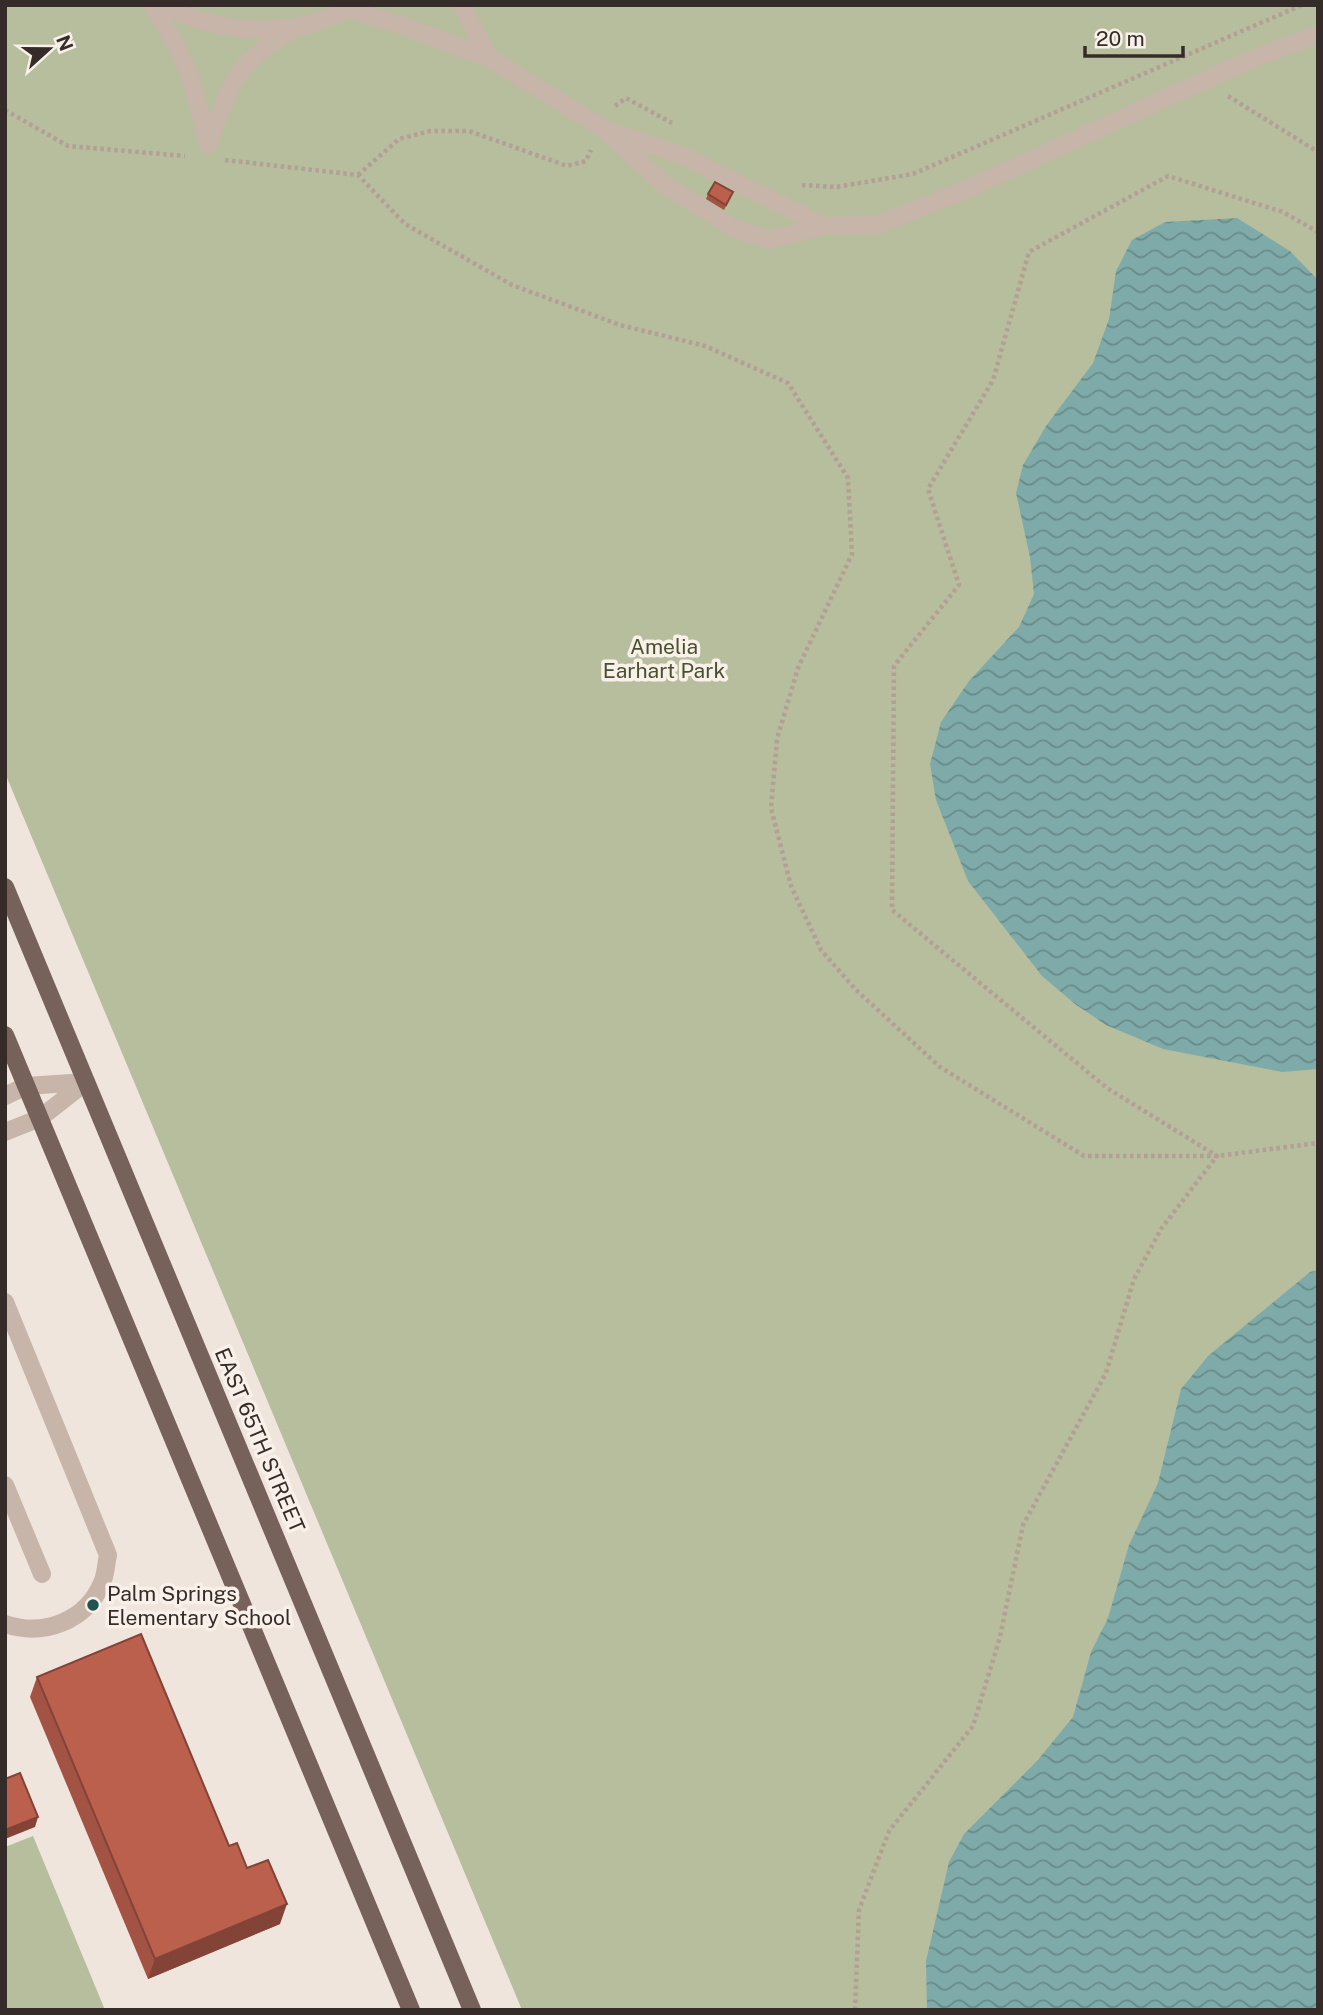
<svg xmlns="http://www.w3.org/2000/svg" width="1323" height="2015" viewBox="0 0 1323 2015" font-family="'Public Sans',sans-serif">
  <defs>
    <pattern id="water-waves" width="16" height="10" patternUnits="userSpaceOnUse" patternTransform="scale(1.75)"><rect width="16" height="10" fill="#7eaba9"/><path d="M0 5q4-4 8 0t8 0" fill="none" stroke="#688b8a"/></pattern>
  </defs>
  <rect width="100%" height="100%" fill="#f0e5dd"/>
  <g fill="#b6be9e">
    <polygon points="5,5 1318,5 1318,2010 522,2010 5,773"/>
    <polygon points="33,1836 105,2010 5,2010 5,1847"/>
  </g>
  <g fill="url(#water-waves)">
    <polygon points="1237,218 1290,251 1318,280 1318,1069 1282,1072 1163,1049 1106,1025 1075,1004 1042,976 968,881 936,800 930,764 941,722 969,681 1019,627 1034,594 1030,557 1016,493 1023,465 1046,426 1093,363 1109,319 1116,271 1132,240 1165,222"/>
    <polygon points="1318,1270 1318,2010 927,2010 926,1961 949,1862 964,1834 1037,1761 1073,1717 1091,1652 1108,1618 1129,1545 1158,1483 1181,1389 1208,1356 1310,1272"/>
  </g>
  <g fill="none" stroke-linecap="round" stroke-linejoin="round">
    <g stroke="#b39f94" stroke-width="4.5" stroke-dasharray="3.5 3.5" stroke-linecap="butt">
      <polyline points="1228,96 1318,152"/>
      <polyline points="615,106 626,98 672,123"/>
      <polyline points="5,110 68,146 185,156"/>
      <polyline points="225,160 358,175 405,224 512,285 620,325 705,346 788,383 848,478 852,554 798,668 777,739 771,808 791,886 821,950 856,990 940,1067 1084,1156 1217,1156 1318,1143"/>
      <polyline points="358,175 399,139 430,131 469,131 567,166 586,161 591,150"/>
      <polyline points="802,185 836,187 913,174 1302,5"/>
      <polyline points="855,2010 859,1910 889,1831 973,1726 1000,1637 1023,1525 1106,1373 1134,1279 1161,1229 1217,1156 1107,1088 892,910 894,666 959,585 928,489 993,380 1029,252 1168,176 1283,212 1318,232"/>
    </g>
    <g stroke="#c7b5a9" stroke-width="18">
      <polyline points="152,5 174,41 190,76 208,145"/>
      <path d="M163 5C220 35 297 41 354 5"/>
      <polyline points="462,5 489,58"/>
      <polyline points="348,9 401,25 489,58 603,128 665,185 733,228 770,240 824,226 876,225 965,190 1254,58 1318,35"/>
      <polyline points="610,131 683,156 824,226"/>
      <path d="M208 145C218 121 228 84 246 65 260 50 278 39 295 28"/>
      <polyline points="5,1096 26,1086 86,1082"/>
      <polyline points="5,1132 40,1118 86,1082"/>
      <path d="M5 1302 108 1555C106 1564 106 1574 102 1583 86 1621 44 1637 5 1624"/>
      <polyline points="5,1485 42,1574"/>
    </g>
    <g stroke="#76625b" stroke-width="18">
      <polyline points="5,887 472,2010"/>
      <polyline points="5,1035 411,2010"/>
    </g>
  </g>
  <g fill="#a25343">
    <polygon points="733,192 724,210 706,199 708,194"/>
    <polygon points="37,1677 229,1846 247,1868 280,1924 148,1979 30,1697"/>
  </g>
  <g fill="#844337">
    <polygon points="38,1817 35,1827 5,1839 5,1830"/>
    <polygon points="287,1904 280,1924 148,1979 155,1959"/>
  </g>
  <g fill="#bc604e" stroke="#844337" stroke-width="2">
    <polygon points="715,182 733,192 726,205 708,194"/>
    <polygon points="141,1634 229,1846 237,1843 247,1868 268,1860 287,1904 155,1959 37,1677"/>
    <polygon points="20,1773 38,1817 5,1830 5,1779"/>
  </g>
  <circle fill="#215353" stroke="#f8f0e9" stroke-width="2.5" cx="93" cy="1605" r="7"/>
  <g text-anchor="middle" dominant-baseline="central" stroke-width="7" stroke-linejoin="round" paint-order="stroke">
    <g font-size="21" fill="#47512e" stroke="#f8f0e9">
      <text x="664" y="646">Amelia<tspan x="664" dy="24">Earhart Park</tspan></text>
    </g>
    <g font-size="21" fill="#352c29" stroke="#f8f0e9">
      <text transform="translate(260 1440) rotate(67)">EAST 65TH STREET</text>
    </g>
    <g font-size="21" fill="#352c29" stroke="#f8f0e9" text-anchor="start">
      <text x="107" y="1593">Palm Springs<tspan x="107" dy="24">Elementary School</tspan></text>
    </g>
  </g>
  <rect width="1323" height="2015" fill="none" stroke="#352c29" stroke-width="14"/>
  <g transform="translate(49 49) rotate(69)" stroke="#f8f0e9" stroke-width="5" paint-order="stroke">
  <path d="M0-5L12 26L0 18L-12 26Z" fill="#352c29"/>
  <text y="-10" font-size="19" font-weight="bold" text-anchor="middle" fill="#352c29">N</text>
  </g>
  <path d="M1085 46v10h98v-10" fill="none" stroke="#352c29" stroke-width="3.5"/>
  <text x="1096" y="46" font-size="21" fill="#352c29" stroke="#f8f0e9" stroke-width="5" paint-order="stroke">20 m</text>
</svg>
